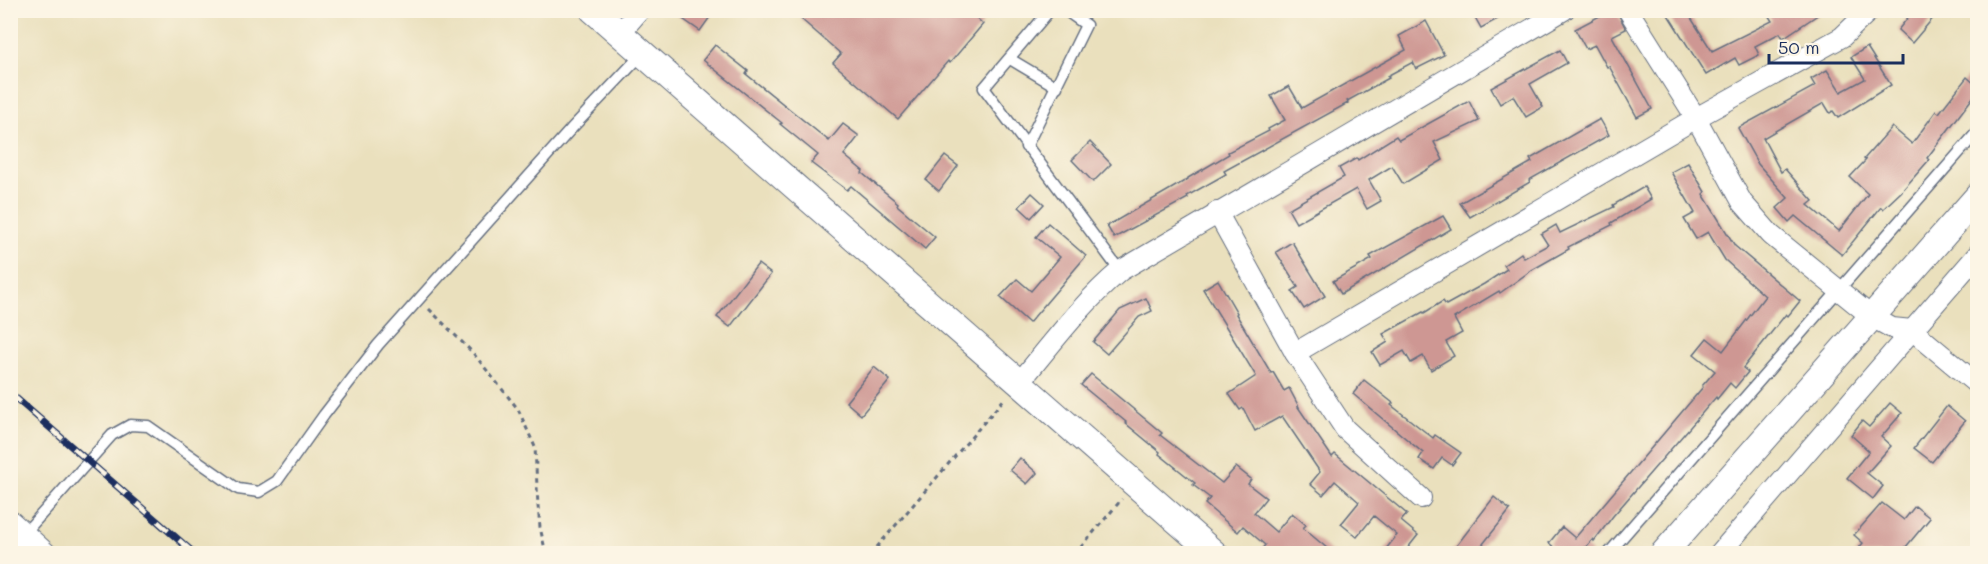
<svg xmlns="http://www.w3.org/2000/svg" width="1988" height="564" viewBox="0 0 1988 564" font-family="Mali,sans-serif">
  <rect width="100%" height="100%" fill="#fcf5e5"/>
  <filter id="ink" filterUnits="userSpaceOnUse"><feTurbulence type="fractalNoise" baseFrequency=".0167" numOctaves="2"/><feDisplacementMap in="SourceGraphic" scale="12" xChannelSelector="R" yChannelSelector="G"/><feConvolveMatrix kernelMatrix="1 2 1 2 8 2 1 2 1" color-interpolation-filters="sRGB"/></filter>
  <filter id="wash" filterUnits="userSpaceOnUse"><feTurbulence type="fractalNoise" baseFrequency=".008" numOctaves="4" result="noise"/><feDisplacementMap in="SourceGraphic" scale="24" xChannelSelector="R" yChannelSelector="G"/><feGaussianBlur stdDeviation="1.35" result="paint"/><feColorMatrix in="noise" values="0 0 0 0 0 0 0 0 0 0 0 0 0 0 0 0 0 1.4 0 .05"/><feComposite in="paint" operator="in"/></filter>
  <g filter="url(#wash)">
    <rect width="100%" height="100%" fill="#eae0bd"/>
    <g id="blocks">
      <g fill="#ce9793">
        <polygon points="670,10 715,10 700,31"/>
        <polygon points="808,10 968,10 983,24 950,63 948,61 898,119 833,63 841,54 801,19"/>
        <polygon points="1471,10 1514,10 1481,28"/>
        <polygon points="1611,10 1616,10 1626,29 1612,36 1652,109 1637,117 1609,66 1607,67 1595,45 1586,49 1575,29"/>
        <polygon points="1665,10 1686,10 1712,51 1772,21 1765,10 1825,10 1783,38 1780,33 1755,46 1759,55 1739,65 1735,58 1706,75"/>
        <polygon points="1914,10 1927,10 1934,17 1912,43 1898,30"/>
        <polygon points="1426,21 1444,55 1416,69 1413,62 1387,76 1389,78 1347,101 1348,103 1224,171 1226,174 1187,196 1188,198 1114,238 1107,226 1188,179 1188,178 1229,154 1228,152 1269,131 1268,129 1285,120 1271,96 1289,86 1302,108 1406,50 1399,36"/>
        <polygon points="715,45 748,71 746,74 829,141 843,124 859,136 844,155 863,171 862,173 898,203 897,205 935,237 925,249 851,186 847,190 811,163 818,155 780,124 782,123 703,60"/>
        <polygon points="1867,47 1891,85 1838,118 1833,111 1830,113 1824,103 1763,138 1781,172 1785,169 1813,201 1808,205 1839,231 1868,194 1850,177 1866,160 1864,159 1892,127 1912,144 1936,111 1939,113 1967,77 1977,86 1977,92 1927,158 1929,160 1901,192 1883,209 1881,207 1842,255 1795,216 1789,222 1777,208 1788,198 1758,164 1738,128 1815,86 1811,79 1827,70 1841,92 1865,79 1851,57"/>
        <polygon points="1560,50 1567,63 1530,84 1543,107 1526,117 1513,96 1500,104 1491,88"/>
        <polygon points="1469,101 1479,121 1434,142 1443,160 1403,184 1392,166 1369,180 1381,201 1367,209 1356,189 1296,223 1288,209 1344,177 1339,168 1357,158 1358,160 1396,136 1399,140"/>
        <polygon points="1600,119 1609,135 1529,180 1530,182 1470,217 1460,203 1532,162 1530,159"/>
        <polygon points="1090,142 1111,164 1093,182 1072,160"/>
        <polygon points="945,156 958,166 939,191 926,180"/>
        <polygon points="1688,163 1705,192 1703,194 1735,246 1800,301 1788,316 1786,314 1743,368 1748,372 1735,388 1730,383 1717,399 1716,397 1613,516 1594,541 1593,539 1586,547 1593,554 1562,554 1549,543 1562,527 1575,538 1703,387 1702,386 1715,371 1694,354 1707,338 1723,351 1765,296 1725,260 1708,232 1696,239 1684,219 1695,213 1671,172"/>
        <polygon points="1644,187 1651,199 1611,223 1612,225 1568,247 1569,249 1532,270 1500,293 1499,291 1454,318 1462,333 1446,342 1454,356 1431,370 1423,356 1411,363 1404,351 1380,365 1372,352 1388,342 1383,334 1423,312 1424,313 1443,301 1446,305 1484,284 1507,269 1504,265 1521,253 1524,258 1548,245 1541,234 1556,225 1560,233 1614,207 1613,205"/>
        <polygon points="1032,193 1044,204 1031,218 1019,207"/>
        <polygon points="1443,216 1451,229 1341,294 1333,281 1372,259 1370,256"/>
        <polygon points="1048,223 1086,256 1029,323 1000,297 1017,279 1031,291 1060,257 1036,237"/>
        <polygon points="1292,242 1325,296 1304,309 1292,291 1298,287 1276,252"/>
        <polygon points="758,264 771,274 730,327 717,317"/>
        <polygon points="1218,280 1237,313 1236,314 1271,373 1273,372 1284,391 1289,388 1299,407 1298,407 1332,457 1335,454 1407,514 1401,521 1418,535 1403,554 1382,554 1397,535 1374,516 1357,537 1341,524 1359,502 1335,481 1323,495 1310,484 1320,472 1282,416 1255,431 1243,408 1240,410 1229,394 1256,376 1203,289"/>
        <polygon points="1146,298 1152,311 1139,317 1107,354 1093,342 1120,310"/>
        <polygon points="874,367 890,380 861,415 846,402"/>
        <polygon points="1091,374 1162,433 1160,435 1222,483 1236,467 1251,479 1248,484 1266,498 1254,513 1276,532 1292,513 1306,525 1303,528 1334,554 1258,554 1265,545 1243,526 1238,532 1205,504 1210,498 1193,485 1195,483 1159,454 1160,452 1125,423 1126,422 1081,385"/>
        <polygon points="1364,380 1393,403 1391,405 1433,438 1435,435 1461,453 1452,465 1442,458 1434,469 1419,459 1423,453 1353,394"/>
        <polygon points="1890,403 1902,413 1881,437 1891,446 1867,473 1883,486 1873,499 1847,478 1869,451 1851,435 1862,421 1869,427"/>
        <polygon points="1947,406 1965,421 1932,462 1914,448"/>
        <polygon points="1020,458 1037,473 1027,484 1010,470"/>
        <polygon points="1494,497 1510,510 1475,554 1450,554"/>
        <polygon points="1882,503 1904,520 1915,506 1930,518 1900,554 1854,554 1863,543 1854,535"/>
      </g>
    </g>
  </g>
  <g filter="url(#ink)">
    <use href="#blocks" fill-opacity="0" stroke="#636d7f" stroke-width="1.5"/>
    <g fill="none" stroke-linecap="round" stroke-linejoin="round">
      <defs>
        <g id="service">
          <polyline points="1050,10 984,88 1120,271"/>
          <polyline points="1010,59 1057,87"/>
          <polyline points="1026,147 1086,25 1065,10"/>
          <polyline points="23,535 112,435 130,425 148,426 238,489 259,492 277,481 324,415 378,345 571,129 643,53"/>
          <polyline points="1608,554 1978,131"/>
        </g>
        <g id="minor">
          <polyline points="1628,10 1696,118 1742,202 1771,235 1872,317 1892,328 1912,330 1978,385"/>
          <polyline points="620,33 640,10"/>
          <polyline points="1217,212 1295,353 1345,429 1421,498"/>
          <polyline points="1295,353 1696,118 1842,37 1870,10"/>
          <path d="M1019 383C1051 345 1082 303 1120 271L1564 10"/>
          <polyline points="1719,554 1978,254"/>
        </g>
        <g id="tertiary">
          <polyline points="593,10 1215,554"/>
          <polyline points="10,524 43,554"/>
          <polyline points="1663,554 1978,196"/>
        </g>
      </defs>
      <use href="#service" stroke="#636d7f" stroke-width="13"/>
      <use href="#minor" stroke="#636d7f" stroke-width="22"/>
      <use href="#tertiary" stroke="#636d7f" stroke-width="28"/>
      <g stroke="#636d7f" stroke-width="3" stroke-dasharray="4.5 4.5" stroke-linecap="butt">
        <polyline points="429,309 473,353 518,409 535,447 538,506 540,527 546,554"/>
        <polyline points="871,554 1005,398"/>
        <polyline points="1075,554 1122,499"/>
      </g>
      <use href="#service" stroke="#fff" stroke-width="10"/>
      <use href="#minor" stroke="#fff" stroke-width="20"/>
      <use href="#tertiary" stroke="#fff" stroke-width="26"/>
      <defs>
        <polyline id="rail" points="10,393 195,554"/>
      </defs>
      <use href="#rail" stroke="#1b2f5e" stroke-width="7"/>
      <use href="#rail" stroke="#fcf5e5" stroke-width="4.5" stroke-dasharray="14" stroke-linecap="butt"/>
    </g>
  </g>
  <rect width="1988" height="564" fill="none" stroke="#fcf5e5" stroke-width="36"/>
  <path d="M1769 54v9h134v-9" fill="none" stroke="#1b2f5e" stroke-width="3"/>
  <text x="1778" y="54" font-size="18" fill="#1b2f5e" stroke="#fcf5e5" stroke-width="4.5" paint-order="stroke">50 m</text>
</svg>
